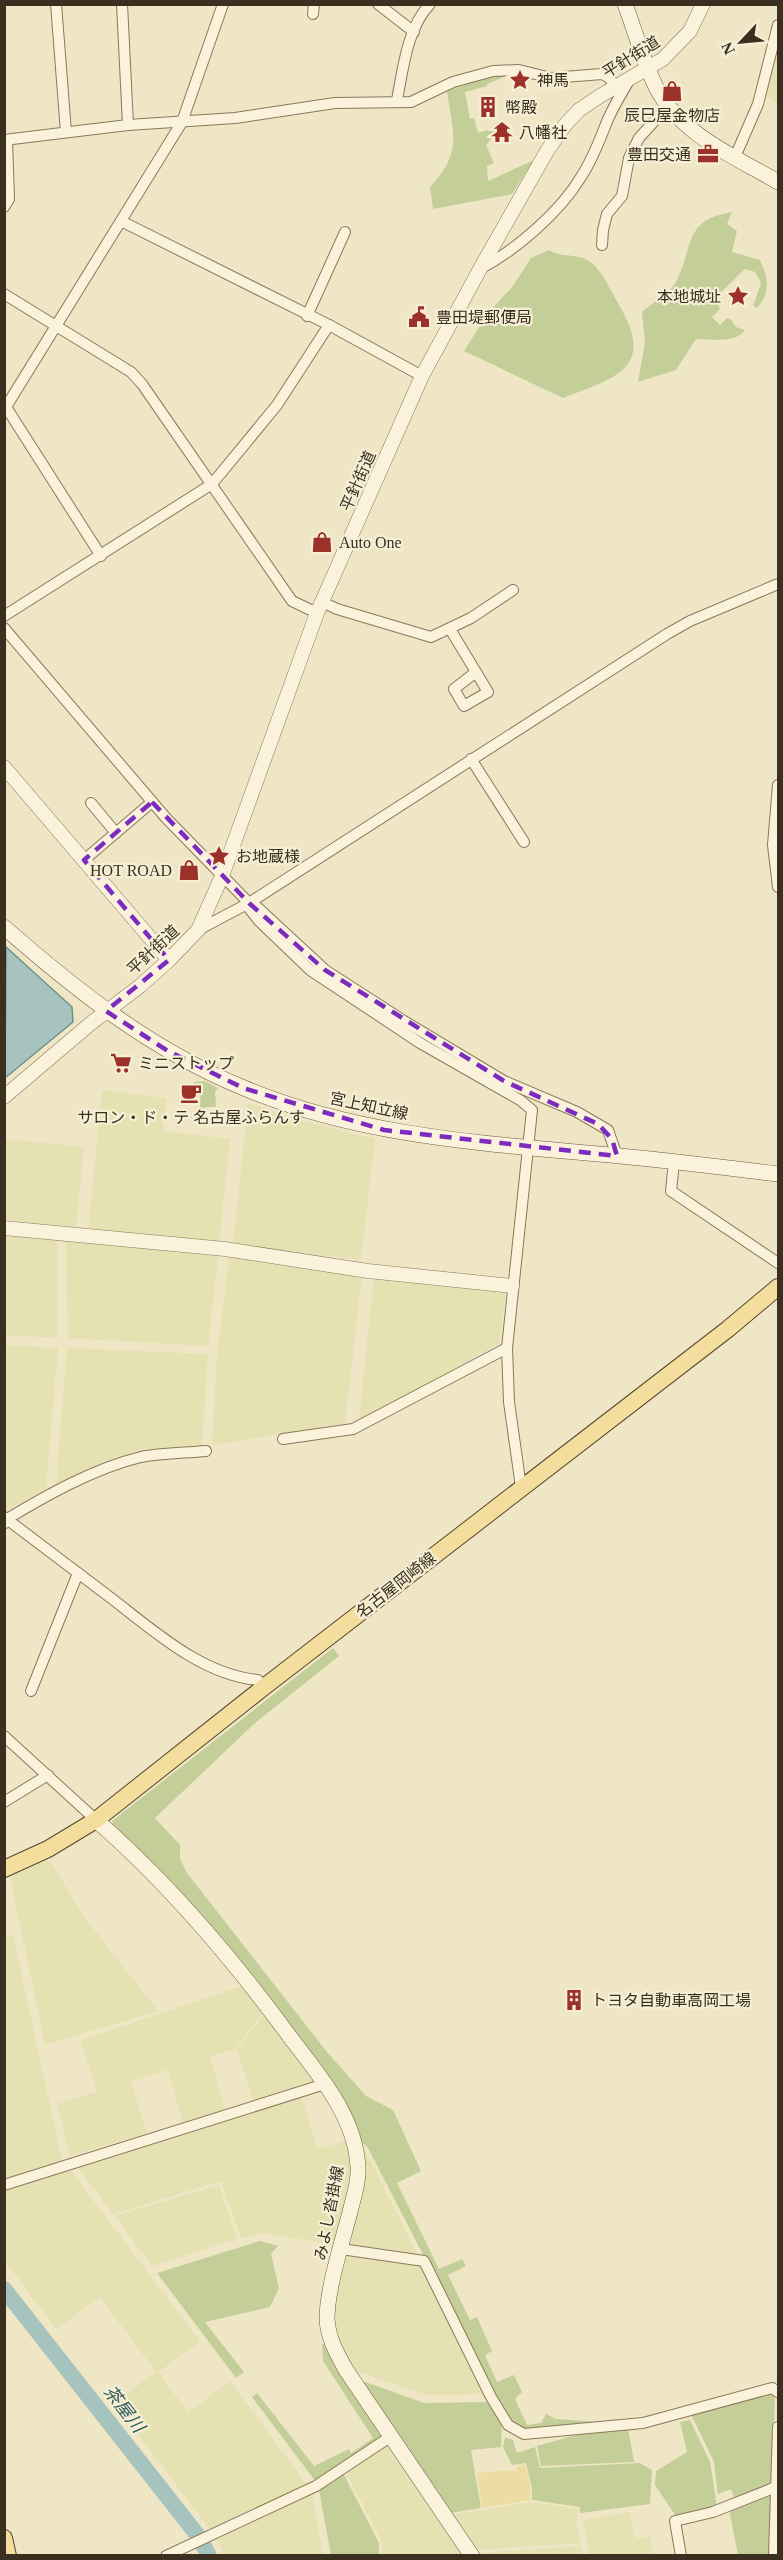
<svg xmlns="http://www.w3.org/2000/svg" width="783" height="2560" viewBox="0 0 783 2560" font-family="'Times New Roman','Noto Sans JP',serif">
  <rect width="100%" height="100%" fill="#efe6c6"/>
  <g fill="#e5e1b3">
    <polygon points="778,42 778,105 765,95"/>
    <polygon points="102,1090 166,1098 163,1131 230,1139 219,1244 88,1231"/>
    <polygon points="248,1103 315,1124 375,1139 361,1260 233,1244"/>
    <polygon points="5,1139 84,1147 76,1227 5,1220"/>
    <polygon points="5,1234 57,1240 58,1338 5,1335"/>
    <polygon points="66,1239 218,1256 208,1346 68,1338"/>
    <polygon points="229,1257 362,1276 345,1423 212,1445 217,1355"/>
    <polygon points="374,1276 506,1290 499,1344 359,1420"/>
    <polygon points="5,1345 58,1348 46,1489 7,1510 4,1508"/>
    <polygon points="67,1348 208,1354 202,1446 145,1450 118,1456 56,1485"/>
    <polygon points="45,1860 51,1863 85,1918 158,2011 45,2045 10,1877"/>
    <polygon points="13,1935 62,2161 5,2179 4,1937"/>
    <polygon points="248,1984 265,2010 235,2049 210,2056 226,2111 184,2124 167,2070 131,2082 147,2133 70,2156 57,2104 97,2092 81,2040"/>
    <polygon points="267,2011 316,2080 254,2102 237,2049"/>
    <polygon points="302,2097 317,2149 346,2141 353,2170 337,2245 260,2233 241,2238 221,2181 113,2214 76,2165"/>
    <polygon points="361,2149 365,2151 419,2257 347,2246"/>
    <polygon points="68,2167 200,2341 159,2372 188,2413 230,2381 307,2485 211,2531 114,2403 156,2372 100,2297 56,2329 5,2261 5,2188"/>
    <polygon points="219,2185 237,2239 152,2266 115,2216"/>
    <polygon points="346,2254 423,2264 485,2394 427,2395 351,2369 338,2344 334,2323 335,2305"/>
    <polygon points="389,2445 462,2555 382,2555 382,2542 346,2472"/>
    <polygon points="312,2494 323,2555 225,2555 217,2539"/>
    <polygon points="531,2502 579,2509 576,2521 581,2543 476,2550 452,2515"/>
    <polygon points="629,2512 635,2539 650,2536 654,2555 590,2555 583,2524 585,2520"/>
    <polygon points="581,2546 584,2555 480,2556 478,2553"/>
  </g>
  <g fill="#c4ce99">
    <path d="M511 74 487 84V86L465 92 470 119 474 118 478 133 498 127 499 130 486 145 494 163 487 166 488 181 534 160 512 194 433 209 430 187C463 152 453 134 447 91L487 77Z"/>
    <path d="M732 212 727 224 737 231 732 252 760 260C768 277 771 293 757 308L753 306 761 283 755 272 745 269 715 298 720 309 712 317 720 325 727 318 731 320 736 327 745 330C735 344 712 339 696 339L676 370 638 382 645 342 642 312C652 303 672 292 677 280 694 244 684 220 732 212Z"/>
    <path d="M549 250C563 259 578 252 592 263 604 273 611 292 619 305 657 369 614 378 563 398L464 351 488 313 513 286 531 258Z"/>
    <polygon points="205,1081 218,1088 215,1092 216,1107 206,1107 203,1109 200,1107 201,1088 194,1084 194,1082"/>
    <polygon points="333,1648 339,1656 255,1723 155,1818 180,1845 180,1859 187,1873 327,2052 366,2096 393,2110 421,2171 397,2183 439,2269 462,2259 466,2266 448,2275 470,2320 477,2317 492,2351 485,2355 497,2382 514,2375 522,2392 515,2399 527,2425 541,2423 546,2414 556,2419 600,2422 600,2424 525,2431 510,2423 368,2148 359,2139 330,2081 254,1977 206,1922 113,1827 112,1821"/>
    <polygon points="260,2241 278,2246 271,2254 279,2288 270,2307 205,2322 244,2372 236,2378 157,2273"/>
    <polygon points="328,2343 385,2436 316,2482 252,2397 257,2393 314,2466 349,2449 351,2453 373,2438 323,2361 322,2344"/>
    <polygon points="360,2380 424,2403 488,2402 502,2425 501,2447 471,2450 481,2508 450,2513"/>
    <polygon points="771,2393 775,2395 772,2484 735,2499 731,2489 718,2494 714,2462 691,2414"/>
    <polygon points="690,2420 710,2462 717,2507 677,2518 655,2485 656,2471 687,2452 680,2422"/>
    <polygon points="628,2428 634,2462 541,2466 537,2446 594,2430"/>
    <polygon points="505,2437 513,2440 517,2453 535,2447 540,2468 640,2463 652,2470 650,2504 580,2513 580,2507 532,2500 532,2488 526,2463 512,2465 503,2447"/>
    <polygon points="343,2473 379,2543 379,2555 331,2555 319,2490"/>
    <polygon points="773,2492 771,2555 738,2555 729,2509"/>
  </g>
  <polygon fill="#ebdda3" points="525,2464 531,2488 530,2500 482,2508 477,2473 516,2470 518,2466"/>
  <polygon fill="#a7c3bd" stroke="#6d928b" stroke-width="1.5" points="6,947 72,1007 73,1022 5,1078"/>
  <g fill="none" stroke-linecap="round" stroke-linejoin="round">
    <polyline stroke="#a7c3bd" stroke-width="16" points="4,2289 199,2537 209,2556"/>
    <defs>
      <g id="minor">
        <polyline points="56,4 66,132"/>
        <polyline points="122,4 128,125"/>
        <polyline points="378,4 414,32"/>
        <polyline points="313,14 314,4"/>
        <path d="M397 100C403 69 407 28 430 4"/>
        <polyline points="4,140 128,125 235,118 335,103 411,102 453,82 493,71 519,70 551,78 602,74 608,77 616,86"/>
        <polyline points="735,157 758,104 778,25"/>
        <polyline points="4,207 9,199 7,140"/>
        <polyline points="121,221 329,325 422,376"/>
        <polyline points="602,245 603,230 607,214 622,196 629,158 639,138 668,106"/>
        <path d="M480 269C516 250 560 212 581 177 593 159 600 139 608 119 614 106 622 92 630 79"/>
        <polyline points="4,294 131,372 142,384 292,601 317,613"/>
        <polyline points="307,316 345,232"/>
        <polyline points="6,407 101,556"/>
        <polyline points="4,410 182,122 223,4"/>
        <polyline points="322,602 337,609 431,637 471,618 513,590"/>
        <polyline points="4,616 212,484 277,405 329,325"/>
        <polyline points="4,628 166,818 249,903 249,908 259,921 310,970 420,1043 520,1100 532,1110 507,1348 509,1402 521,1487"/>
        <polyline points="450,629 488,692 464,706 454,689 476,672"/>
        <polyline points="471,759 524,842"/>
        <polyline points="778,785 773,845 778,887"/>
        <polyline points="91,803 116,833"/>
        <polyline points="84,860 152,802"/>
        <polyline points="249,903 257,907 325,970 404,1021 504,1081 577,1112 608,1130 617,1156"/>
        <polyline points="198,930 249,903 667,634 690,621 778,584"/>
        <polyline points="674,1162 671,1191 778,1263"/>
        <polyline points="283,1439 353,1429 507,1348"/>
        <path d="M4 1517C40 1544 75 1571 111 1598 154 1631 202 1675 258 1680L264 1687"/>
        <path d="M5 1523 7 1519C47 1495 95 1468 141 1457 162 1453 185 1453 206 1451"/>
        <polyline points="31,1691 78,1573"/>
        <polyline points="4,1736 96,1820"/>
        <polyline points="4,1802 48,1775"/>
        <polyline points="4,2185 325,2084"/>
        <polyline points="341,2249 424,2261 491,2397 508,2425 524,2434 643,2423 772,2388 778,2392"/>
        <polyline points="166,2556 316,2486 390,2437"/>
        <polyline points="681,2556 675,2521 713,2512 776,2487"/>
        <polyline points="774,2556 778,2427"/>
      </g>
      <g id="tertiary">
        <polyline points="4,767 169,960"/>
        <polyline points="4,1097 90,1024 140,986 169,960 198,930 222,876 317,613 422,376 480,269 547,151 565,125 579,110 600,96 663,59 690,31 703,4"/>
        <polyline points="4,1228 225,1249 368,1271 512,1286"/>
      </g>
      <g id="secondary">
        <path d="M625 4C635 31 643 61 656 87 681 135 734 156 778 182"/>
        <path d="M4 927C77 991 153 1051 244 1088 356 1135 479 1143 598 1154 659 1159 719 1167 778 1174"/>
        <path d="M96 1820C169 1884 233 1959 290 2037 319 2075 356 2117 358 2168 359 2181 354 2196 351 2208 343 2240 327 2288 327 2319 328 2338 337 2354 346 2370L472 2556"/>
      </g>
      <g id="primary">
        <polyline points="4,1869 48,1849 96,1820 264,1687 728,1329 778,1287"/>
        <polyline points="4,2538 8,2556"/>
      </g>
    </defs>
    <use href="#minor" stroke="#8b785b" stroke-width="12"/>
    <use href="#tertiary" stroke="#8b785b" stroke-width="15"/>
    <use href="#secondary" stroke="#6d593e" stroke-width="16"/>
    <use href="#primary" stroke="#59462f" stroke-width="18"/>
    <use href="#minor" stroke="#faf2da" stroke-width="10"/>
    <use href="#tertiary" stroke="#faf2da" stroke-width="14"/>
    <use href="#secondary" stroke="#faf2da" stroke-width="15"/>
    <use href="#primary" stroke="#f3de9e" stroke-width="16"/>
  </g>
  <path fill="none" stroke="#7b2cbf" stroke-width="4.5" stroke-dasharray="12 8" stroke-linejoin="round" d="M152 802 249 903 325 970 504 1081 598 1124 612 1139 617 1156 384 1130 243 1088 168 1051 106 1011 169 960 84 860Z"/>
  <defs>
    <symbol id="sight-bare" viewBox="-9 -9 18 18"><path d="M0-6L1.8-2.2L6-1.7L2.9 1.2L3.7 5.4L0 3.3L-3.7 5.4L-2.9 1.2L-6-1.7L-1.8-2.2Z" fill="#9c312a" stroke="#f6efd6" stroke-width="2.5" paint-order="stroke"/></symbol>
    <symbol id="shop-bare" viewBox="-9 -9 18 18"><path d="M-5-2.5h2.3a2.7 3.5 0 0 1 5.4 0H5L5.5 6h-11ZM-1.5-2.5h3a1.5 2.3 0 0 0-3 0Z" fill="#9c312a" stroke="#f6efd6" stroke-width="2.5" paint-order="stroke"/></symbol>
    <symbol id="building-bare" viewBox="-9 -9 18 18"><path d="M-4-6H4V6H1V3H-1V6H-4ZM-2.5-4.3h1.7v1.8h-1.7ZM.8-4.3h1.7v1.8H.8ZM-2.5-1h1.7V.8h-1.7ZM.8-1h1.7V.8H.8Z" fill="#9c312a" stroke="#f6efd6" stroke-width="2.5" paint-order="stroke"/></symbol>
    <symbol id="temple-bare" viewBox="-9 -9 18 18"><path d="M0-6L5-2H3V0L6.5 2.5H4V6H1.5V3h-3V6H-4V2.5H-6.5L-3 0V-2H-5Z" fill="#9c312a" stroke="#f6efd6" stroke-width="2.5" paint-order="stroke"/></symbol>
    <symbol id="office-bare" viewBox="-9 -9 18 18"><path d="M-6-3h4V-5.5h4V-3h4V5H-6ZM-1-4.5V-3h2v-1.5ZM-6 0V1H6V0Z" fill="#9c312a" stroke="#f6efd6" stroke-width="2.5" paint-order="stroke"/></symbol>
    <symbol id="civic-bare" viewBox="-9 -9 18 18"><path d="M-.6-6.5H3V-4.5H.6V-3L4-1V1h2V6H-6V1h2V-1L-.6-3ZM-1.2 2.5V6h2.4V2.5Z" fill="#9c312a" stroke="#f6efd6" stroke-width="2.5" paint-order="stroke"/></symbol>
    <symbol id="supermarket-bare" viewBox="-9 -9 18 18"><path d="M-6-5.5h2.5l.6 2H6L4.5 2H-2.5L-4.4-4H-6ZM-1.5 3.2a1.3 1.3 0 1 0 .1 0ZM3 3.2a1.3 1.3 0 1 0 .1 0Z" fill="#9c312a" stroke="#f6efd6" stroke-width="2.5" paint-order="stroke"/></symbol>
    <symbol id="cafe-bare" viewBox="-9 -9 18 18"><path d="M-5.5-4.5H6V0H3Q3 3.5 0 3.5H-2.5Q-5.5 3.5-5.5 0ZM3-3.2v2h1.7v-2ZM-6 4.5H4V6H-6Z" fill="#9c312a" stroke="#f6efd6" stroke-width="2.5" paint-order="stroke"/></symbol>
  </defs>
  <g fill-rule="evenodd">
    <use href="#sight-bare" x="505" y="65" width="30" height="30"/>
    <use href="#shop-bare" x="657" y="76" width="30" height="30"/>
    <use href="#building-bare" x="473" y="92" width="30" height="30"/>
    <use href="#temple-bare" x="487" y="117" width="30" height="30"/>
    <use href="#office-bare" x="693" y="139" width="30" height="30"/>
    <use href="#sight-bare" x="723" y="281" width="30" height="30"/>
    <use href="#civic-bare" x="404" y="302" width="30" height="30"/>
    <use href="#shop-bare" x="307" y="527" width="30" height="30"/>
    <use href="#sight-bare" x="204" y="841" width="30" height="30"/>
    <use href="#shop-bare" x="174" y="855" width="30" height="30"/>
    <use href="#supermarket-bare" x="106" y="1048" width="30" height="30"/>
    <use href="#cafe-bare" x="176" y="1078" width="30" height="30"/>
    <use href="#building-bare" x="559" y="1985" width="30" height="30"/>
  </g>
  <g text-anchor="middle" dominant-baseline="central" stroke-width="4.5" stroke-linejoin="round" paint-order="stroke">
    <g font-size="16" fill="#3b2f1f" stroke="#f6efd6">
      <text transform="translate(631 57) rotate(-32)">平針街道</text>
      <text transform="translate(358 481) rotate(-66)">平針街道</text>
      <text transform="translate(153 950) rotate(-43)">平針街道</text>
      <text transform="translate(369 1106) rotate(12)">宮上知立線</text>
      <text transform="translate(396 1585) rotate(-38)">名古屋岡崎線</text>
      <text transform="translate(329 2213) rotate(-79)">みよし沓掛線</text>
    </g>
    <g font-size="16" fill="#3b2f1f" stroke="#f6efd6" text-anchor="start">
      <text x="537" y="80">神馬</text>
      <text x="505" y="107">幣殿</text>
      <text x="672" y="115" text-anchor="middle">辰巳屋金物店</text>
      <text x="519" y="132">八幡社</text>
      <text x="691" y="154" text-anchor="end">豊田交通</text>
      <text x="721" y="296" text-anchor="end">本地城址</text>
      <text x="436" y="317">豊田堤郵便局</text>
      <text x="339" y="542">Auto One</text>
      <text x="236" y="856">お地蔵様</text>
      <text x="172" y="870" text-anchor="end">HOT ROAD</text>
      <text x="138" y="1063">ミニストップ</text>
      <text x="191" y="1117" text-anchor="middle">サロン・ド・テ 名古屋ふらんす</text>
      <text x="591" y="2000">トヨタ自動車高岡工場</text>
    </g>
    <g font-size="18" font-style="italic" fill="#2e5b5b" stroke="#f6efd6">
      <text transform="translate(124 2409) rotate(52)">茶屋川</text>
    </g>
  </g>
  <rect width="783" height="2560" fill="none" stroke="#3b2f1f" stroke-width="12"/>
  <g transform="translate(741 42) rotate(244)" stroke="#f6efd6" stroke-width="4.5" paint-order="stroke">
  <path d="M0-4.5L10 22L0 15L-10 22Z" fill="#3b2f1f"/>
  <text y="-9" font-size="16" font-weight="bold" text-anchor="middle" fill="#3b2f1f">N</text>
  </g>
</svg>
